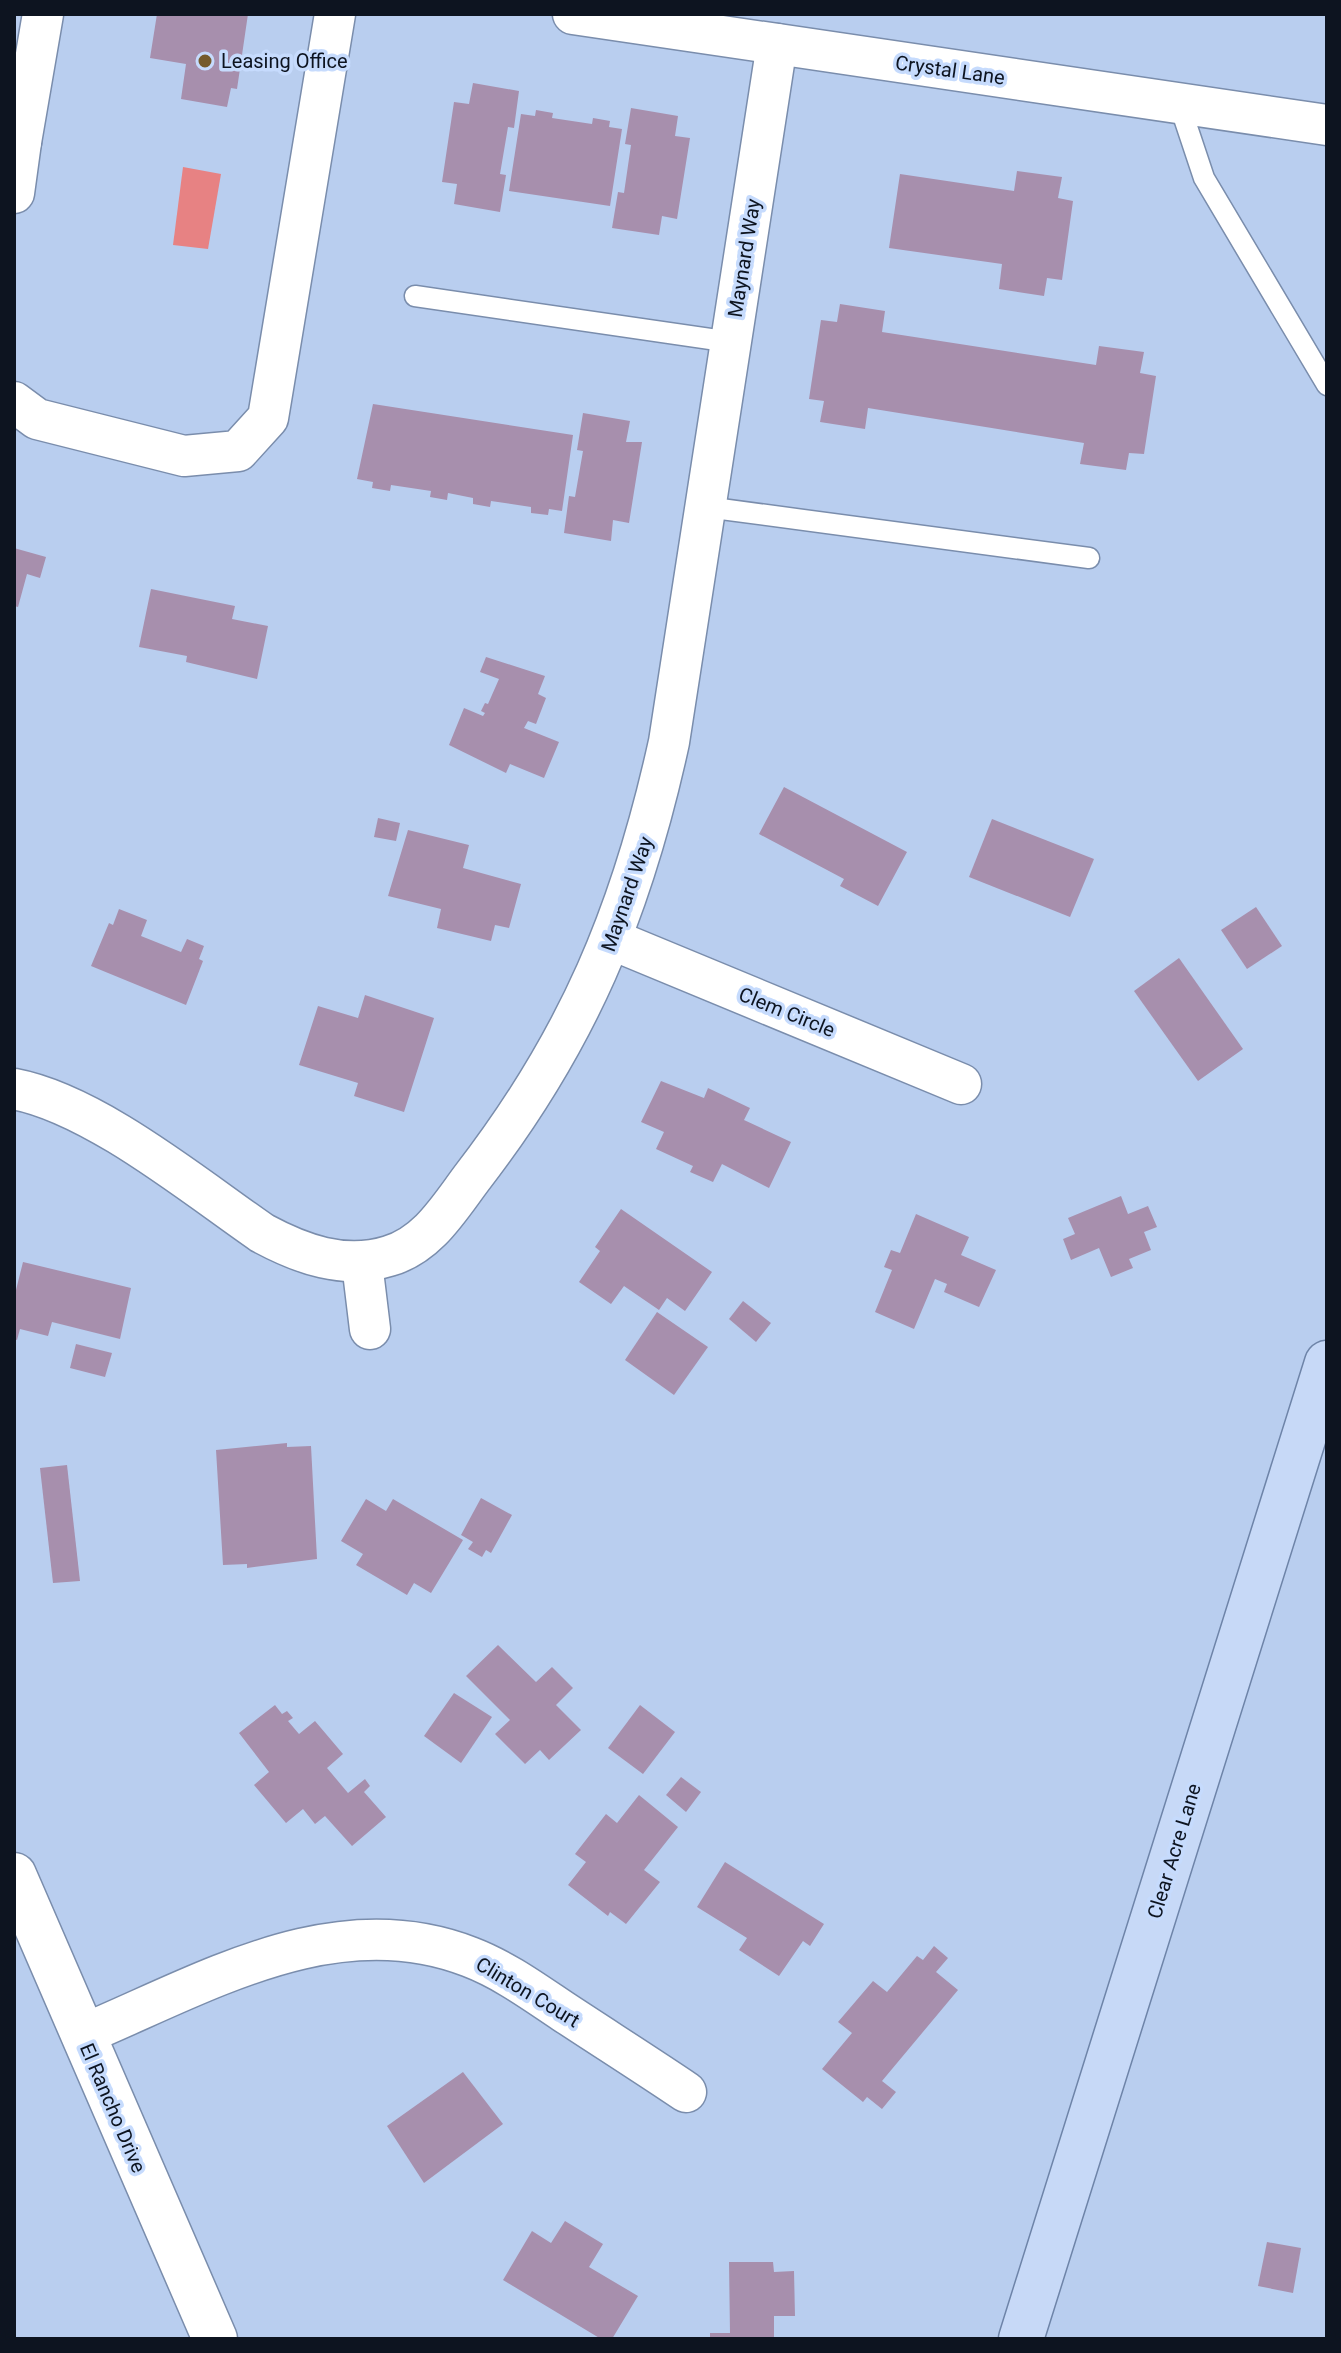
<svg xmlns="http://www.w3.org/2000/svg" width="1341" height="2353" viewBox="0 0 1341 2353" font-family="Roboto,sans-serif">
  <rect width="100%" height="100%" fill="#b9ceef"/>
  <polygon fill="#e78283" points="183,167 221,174 208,249 173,245"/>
  <g fill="#a78fad">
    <polygon points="157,14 248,14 237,89 231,88 227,107 181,99 186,64 150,58"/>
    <polygon points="473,83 519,91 514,128 508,127 500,174 506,175 500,212 454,204 457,184 442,182 454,102 469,104"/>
    <polygon points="631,108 678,116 675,136 690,138 677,219 662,216 659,235 612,228 618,192 624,193 631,145 625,144"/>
    <polygon points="536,110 553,113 552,118 592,124 593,118 610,121 609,127 622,129 610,206 509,191 521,114 535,116"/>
    <polygon points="1017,171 1062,177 1058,198 1073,201 1062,280 1047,278 1044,296 999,289 1002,264 889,248 900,174 1014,191"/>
    <polygon points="840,304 885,311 882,332 1096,365 1099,346 1144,352 1140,373 1156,376 1144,454 1129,453 1126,470 1080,464 1084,443 868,408 865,429 820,422 824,401 809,399 821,320 837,322"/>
    <polygon points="373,404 573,435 562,511 549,509 548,515 531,513 531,507 491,501 490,507 473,504 473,498 448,493 447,500 430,497 431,491 391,485 390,491 372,488 373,482 357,479"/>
    <polygon points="583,413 630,421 626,442 642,442 629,523 613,520 611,541 564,533 569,496 575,497 583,451 577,450"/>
    <polygon points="14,548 46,557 40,578 27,574 18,607 14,606"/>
    <polygon points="151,589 235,606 232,619 268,626 257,679 186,662 187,656 139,647"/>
    <polygon points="486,657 545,676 538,694 546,698 536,724 528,721 524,728 559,742 544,778 510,764 506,773 449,745 464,708 483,716 485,713 481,711 485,703 488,704 499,679 480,672"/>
    <polygon points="784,787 907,852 878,906 840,886 844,879 759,834"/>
    <polygon points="378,818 400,823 396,841 374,837"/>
    <polygon points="992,819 1094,859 1070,917 969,877"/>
    <polygon points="408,830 469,845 463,868 521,884 509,928 495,925 491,941 437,928 441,909 388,896"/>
    <polygon points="1256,907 1282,946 1247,969 1221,930"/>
    <polygon points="119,909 147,920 141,936 181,952 187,939 204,946 199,959 203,961 186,1005 91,966 109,923 113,925"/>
    <polygon points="1179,958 1243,1049 1198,1081 1134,991"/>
    <polygon points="365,995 434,1018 404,1112 354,1096 358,1083 299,1065 318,1006 358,1018"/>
    <polygon points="661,1081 704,1098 708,1088 750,1108 744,1120 791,1142 769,1188 722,1164 713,1182 690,1172 693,1166 656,1149 664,1132 641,1122"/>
    <polygon points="1121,1196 1128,1214 1148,1206 1157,1227 1144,1232 1151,1250 1129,1259 1133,1268 1111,1277 1099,1248 1071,1260 1063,1239 1075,1234 1068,1218"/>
    <polygon points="621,1209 712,1272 685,1311 667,1298 659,1310 624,1286 611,1304 579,1282 600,1251 595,1247"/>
    <polygon points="916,1214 969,1237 961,1255 996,1270 979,1307 944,1292 947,1284 935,1279 914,1329 875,1312 892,1270 884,1267 891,1250 900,1253"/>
    <polygon points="23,1262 131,1288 120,1339 52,1322 48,1336 20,1329 17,1340 14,1339 14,1298"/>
    <polygon points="743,1301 771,1323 756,1342 729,1319"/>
    <polygon points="657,1312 708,1347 674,1395 625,1360"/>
    <polygon points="76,1344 112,1353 105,1377 70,1368"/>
    <polygon points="287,1443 287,1447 311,1446 317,1559 247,1568 247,1564 223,1565 216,1450"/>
    <polygon points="67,1465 80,1581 53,1583 40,1468"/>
    <polygon points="481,1498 512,1515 491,1553 486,1550 482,1557 468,1549 473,1542 461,1535"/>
    <polygon points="366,1499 386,1511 393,1499 463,1540 431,1593 414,1583 407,1595 356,1565 363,1554 341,1541"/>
    <polygon points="498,1645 536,1682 552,1667 573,1688 556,1705 581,1730 549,1760 540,1750 525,1764 495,1734 510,1720 466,1676"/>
    <polygon points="454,1693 492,1717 461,1763 424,1736"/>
    <polygon points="275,1705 282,1714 287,1711 293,1718 288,1721 299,1734 315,1721 343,1754 327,1768 348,1793 365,1779 370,1786 364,1792 386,1817 352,1846 325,1816 315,1824 303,1809 286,1823 254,1785 269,1772 239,1733"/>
    <polygon points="640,1705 675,1732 643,1774 608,1748"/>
    <polygon points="681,1777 701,1792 686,1812 666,1795"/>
    <polygon points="639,1795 678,1827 644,1870 660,1882 626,1924 610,1912 608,1916 568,1885 586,1862 575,1854 606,1814 617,1823"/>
    <polygon points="725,1862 824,1924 810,1946 803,1941 779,1976 739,1950 747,1938 697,1907"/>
    <polygon points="934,1946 948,1958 936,1972 958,1990 882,2081 896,2092 882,2109 867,2097 863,2102 822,2069 852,2033 838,2022 873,1981 887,1992 917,1956 923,1960"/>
    <polygon points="463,2072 503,2124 424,2183 387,2126"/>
    <polygon points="565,2221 603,2244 589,2267 638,2296 612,2339 601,2339 503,2280 532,2231 551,2243"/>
    <polygon points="1267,2242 1301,2248 1293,2293 1258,2286"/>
    <polygon points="729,2262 773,2262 774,2272 794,2271 795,2316 774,2316 774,2339 710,2339 710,2333 730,2333"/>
  </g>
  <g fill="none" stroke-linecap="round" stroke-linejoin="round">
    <defs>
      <g id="service">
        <polyline points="1179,103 1204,178 1327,385"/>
        <polyline points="415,296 731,342"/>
        <polyline points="706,507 1089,558"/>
      </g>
      <g id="minor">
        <polyline points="573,14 1327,125"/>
        <polyline points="14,140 21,142 14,193"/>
        <polyline points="21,142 43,14"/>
        <polyline points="14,402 37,419 184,456 238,451 268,418 335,14"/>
        <polyline points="613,940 961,1084"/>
        <path d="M14 1089C94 1104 194 1186 262 1233 301 1254 344 1270 389 1256 427 1245 448 1210 471 1179 578 1041 632 911 669 742L777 44"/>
        <polyline points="362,1263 370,1329"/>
        <path d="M82 2035C204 1984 335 1904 470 1957 504 1970 534 1992 564 2012 605 2039 646 2065 686 2092"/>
      </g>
      <polyline id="secondary" points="14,1875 215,2339"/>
      <polyline id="primary" points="1021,2339 1327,1363"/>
    </defs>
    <use href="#service" stroke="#7a8dac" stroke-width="23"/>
    <use href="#minor" stroke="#7a8dac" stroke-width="43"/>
    <use href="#secondary" stroke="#7a8dac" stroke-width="47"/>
    <use href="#primary" stroke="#6e84a8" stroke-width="47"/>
    <use href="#service" stroke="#fff" stroke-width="20"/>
    <use href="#minor" stroke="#fff" stroke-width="40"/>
    <use href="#secondary" stroke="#fff" stroke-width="44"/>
    <use href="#primary" stroke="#c7d9f7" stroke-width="44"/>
  </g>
  <circle fill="#755b2d" stroke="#c6dbfd" stroke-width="3" cx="205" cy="61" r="8"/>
  <g text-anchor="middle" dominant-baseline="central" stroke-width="7" stroke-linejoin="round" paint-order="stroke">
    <g font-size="20" fill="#0d1420" stroke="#c6dbfd" text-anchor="start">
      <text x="221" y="61">Leasing Office</text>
    </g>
    <g font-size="20" fill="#0d1420" stroke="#c6dbfd">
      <text transform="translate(950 70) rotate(8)">Crystal Lane</text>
      <text transform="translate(744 258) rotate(-81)">Maynard Way</text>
      <text transform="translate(627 894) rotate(-71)">Maynard Way</text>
      <text transform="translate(787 1012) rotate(22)">Clem Circle</text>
      <text transform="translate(1174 1851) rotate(-73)">Clear Acre Lane</text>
      <text transform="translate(528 1992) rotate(31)">Clinton Court</text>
      <text transform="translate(113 2108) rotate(67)">El Rancho Drive</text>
    </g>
  </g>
  <rect width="1341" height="2353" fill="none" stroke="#0d1420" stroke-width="32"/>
</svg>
